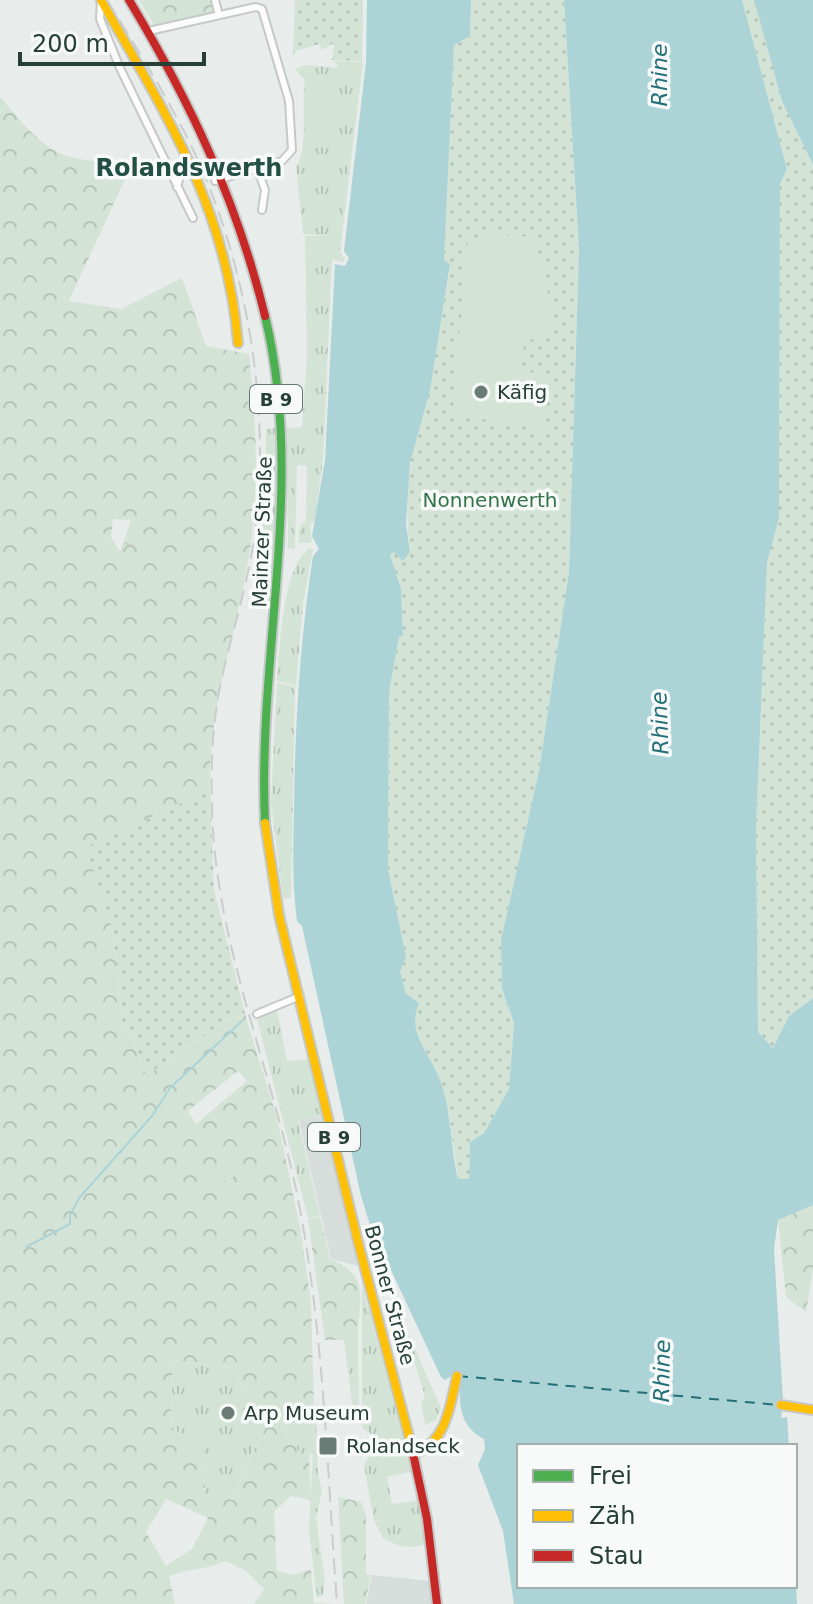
<svg xmlns="http://www.w3.org/2000/svg" width="813" height="1604" viewBox="0 0 813 1604" font-family="'DejaVu Sans',sans-serif">
  <defs>
    <pattern id="grass-tufts" width="24" height="20" patternUnits="userSpaceOnUse" patternTransform="scale(2)"><rect width="24" height="20" fill="#d3e4d7"/><path d="M3 7l-1-3M5 7V3M7 7l1-3M15 17l-1-3M17 17v-4M19 17l1-3" fill="none" stroke="#b5c5b9"/></pattern>
    <pattern id="forest-crowns" width="20" height="18" patternUnits="userSpaceOnUse" patternTransform="scale(2)"><rect width="20" height="18" fill="#d3e4d7"/><path d="M2 6a3 3 0 1 1 6 0M12 15a3 3 0 1 1 6 0" fill="none" stroke="#b5c5b9"/></pattern>
    <pattern id="park-dots" width="8" height="8" patternUnits="userSpaceOnUse" patternTransform="scale(2)"><rect width="8" height="8" fill="#d3e4d7"/><path d="M2 2h.1M6 6h.1" fill="none" stroke="#b5c5b9" stroke-width="1.8" stroke-linecap="round"/></pattern>
  </defs>
  <rect width="100%" height="100%" fill="#e8ecea"/>
  <g fill="#d6ddda">
    <polygon points="326,1115 362,1267 331,1259 299,1120"/>
    <polygon points="372,1575 430,1581 432,1604 366,1604"/>
  </g>
  <g fill="url(#grass-tufts)">
    <path d="M334 61 363 62 340 252 345 259 343 262 332 259 323 459 315 520 310 525 312 543H299V528L306 520 307 466 297 465 295 549 288 548 287 428 302 427 307 356 305 236H331L303 234 296 166C309 149 301 104 305 80L295 69 305 65 339 68Z"/>
    <polygon points="277,428 280,477 274,580 254,579 265,510 266,429"/>
    <path d="M308 549H313L303 604 296 685 277 681C280 648 282 570 308 549Z"/>
    <polygon points="277,683 295,686 291,898 283,899 271,801"/>
    <polygon points="277,1009 287,1061 310,1059 324,1115 298,1120 320,1216 308,1218 257,1019"/>
    <path d="M362 1284 414 1477 409 1472 387 1477 392 1504 415 1501 417 1493 425 1544C410 1550 397 1546 383 1538L374 1521 364 1466 374 1446 371 1434 362 1427Z"/>
    <polygon points="394,1308 397,1308 441,1408 436,1420 425,1425 421,1402 425,1396 400,1317"/>
    <polygon points="344,1340 358,1340 359,1417 354,1417"/>
    <polygon points="173,1360 230,1368 260,1410 266,1428 251,1455 233,1500 205,1496 202,1441 170,1430"/>
    <polygon points="316,1412 318,1473 322,1491 316,1518 325,1581 323,1595 317,1598 309,1530 313,1454 301,1454 288,1437 280,1416"/>
  </g>
  <g fill="url(#forest-crowns)" fill-rule="evenodd">
    <polygon points="139,0 212,0 215,12 154,25"/>
    <path d="M0 97C51 156 52 159 132 164L69 301 121 309 182 278 206 346 249 354C256 422 260 488 249 556 236 635 208 708 210 790L87 847 113 932 123 1027 134 1038 146 1076 226 1020 245 1014 277 1118 300 1227 311 1301 314 1412 280 1416 288 1437 301 1454H309L311 1500 291 1496 274 1512 277 1571 293 1575 311 1569 314 1603 335 1604H254L264 1589 246 1571 226 1561C207 1569 189 1569 169 1576L175 1604H0ZM113 519 131 520 120 552 111 537ZM238 1071 247 1081 196 1124 188 1111ZM173 1360 230 1368 260 1410 266 1428 251 1455 233 1500 205 1495 202 1440 170 1429ZM166 1499 208 1518 192 1549 166 1566 146 1532Z"/>
    <polygon points="813,1205 813,1270 806,1312 786,1297 778,1220"/>
    <path d="M320 1217 330 1259C372 1276 358 1299 358 1340H325L308 1219Z"/>
    <polygon points="338,1497 361,1502 366,1514 366,1574 371,1575 365,1604 344,1604"/>
  </g>
  <g fill="url(#park-dots)">
    <polygon points="295,0 363,0 362,61 332,60 334,43 322,50 319,44 296,51 293,57"/>
    <path d="M471 0H564L579 249 569 572 539 771 501 940 502 989 514 1023 509 1089 484 1133 470 1142 469 1179H458L449 1115 438 1075 418 1040 400 972 406 957 388 869 389 692 399 637 403 634 401 589 390 555 394 551 410 552C397 455 437 360 450 265L444 260 454 45 470 36Z"/>
    <polygon points="742,0 754,0 782,101 813,165 813,998 789,1016 773,1048 758,1032 756,828 767,563 779,518 780,184 787,169"/>
    <polygon points="210,790 214,890 245,1014 226,1020 146,1076 134,1038 123,1027 113,932 86,847"/>
  </g>
  <g fill="#d3e4d7">
    <polygon points="310,98 334,98 333,147 309,147"/>
    <polygon points="479,233 535,237 549,298 553,338 525,340 520,370 551,376 544,430 452,414 468,240 478,240"/>
    <polygon points="240,1156 247,1171 217,1184 211,1170"/>
  </g>
  <g fill="#acd4d7">
    <path d="M367 0H471L470 36 454 45 444 260 450 264 430 390 410 463 406 524 410 552 403 561 394 552 390 555 401 589 403 635 399 637 389 692 388 869 406 957 400 972 406 994 419 1003C407 1031 426 1049 437 1073 452 1106 450 1145 458 1179H469L470 1142 484 1133 509 1089 514 1023 502 989 501 940 539 771 569 572 579 249 564 0H742L787 169 780 184 779 518 767 563 756 828 758 1032 773 1048 789 1016 813 998V1205L778 1220 774 1249 783 1401 781 1418 787 1417 789 1446H519V1586H795V1563L797 1604H514L503 1531 478 1465 485 1449 484 1439C459 1426 458 1402 461 1377L453 1375 445 1380 441 1377 370 1225 361 1196 302 926 297 921C292 884 293 846 294 809 295 724 300 640 313 556L319 549 312 536 325 460 335 264 345 266 349 258 344 251 366 62Z"/>
    <polygon points="754,0 813,0 813,165 782,101"/>
  </g>
  <g fill="none" stroke-linecap="round" stroke-linejoin="round">
    <polyline stroke="#acd4d7" stroke-width="2" points="26,1247 70,1224 70,1215 80,1197 152,1116 170,1088 243,1020"/>
    <polyline stroke="#236f78" stroke-width="2" stroke-dasharray="10 8" stroke-linecap="butt" points="458,1376 779,1405"/>
    <defs>
      <g id="street">
        <polyline points="101,0 100,19 120,68 193,218"/>
        <polyline points="215,0 219,15"/>
        <polyline points="149,31 256,7 262,9 289,101 292,150 282,161 215,181"/>
        <polyline points="257,168 265,190 262,210"/>
        <polyline points="177,187 186,154"/>
        <polyline points="257,1014 300,996"/>
      </g>
      <path id="fast" d="M265 823C257 653 306 484 265 316"/>
      <g id="slow">
        <path d="M101 0C166 115 227 208 238 343"/>
        <polyline points="265,823 279,915 358,1242 411,1444"/>
        <polyline points="781,1405 813,1410"/>
        <path d="M416 1453C447 1440 450 1406 457 1376"/>
      </g>
      <g id="jam">
        <path d="M129 0C190 101 237 201 265 316"/>
        <polyline points="411,1444 427,1519 437,1604"/>
      </g>
    </defs>
    <use href="#street" stroke="#c5c9c7" stroke-width="10"/>
    <use href="#fast" stroke="#c4c9c7" stroke-width="12"/>
    <use href="#slow" stroke="#c4c9c7" stroke-width="12"/>
    <use href="#jam" stroke="#c4c9c7" stroke-width="12"/>
    <use href="#street" stroke="#fcfcfc" stroke-width="6"/>
    <use href="#fast" stroke="#4caf50" stroke-width="8"/>
    <use href="#slow" stroke="#ffc107" stroke-width="8"/>
    <use href="#jam" stroke="#c62828" stroke-width="8"/>
    <g stroke="#c9cdcb" stroke-width="2" stroke-dasharray="16 8" stroke-linecap="butt">
      <path d="M107 0C142 57 178 113 204 174 250 285 270 413 255 532 248 585 231 635 220 686 210 738 210 792 214 844 225 966 274 1079 298 1199 324 1332 327 1469 337 1604"/>
      <polyline points="124,543 134,546"/>
    </g>
  </g>
  <g fill="#6a7c76" stroke="#f7faf8" stroke-width="3">
    <circle cx="481" cy="392" r="8"/>
    <circle cx="228" cy="1413" r="8"/>
    <rect x="318" y="1436" width="20" height="20" rx="4"/>
  </g>
  <g text-anchor="middle" dominant-baseline="central" stroke-width="7" stroke-linejoin="round" paint-order="stroke">
    <g fill="#f7faf8" stroke="#657771" stroke-width="2">
      <rect x="250" y="385" width="52" height="28" rx="6"/>
      <rect x="308" y="1123" width="52" height="28" rx="6"/>
    </g>
    <g font-size="18" font-weight="bold" fill="#263f37">
      <text x="276" y="399">B 9</text>
      <text x="334" y="1137">B 9</text>
    </g>
    <g font-size="20" fill="#263f37" stroke="#f7faf8" text-anchor="start">
      <text x="497" y="392">Käfig</text>
      <text x="244" y="1413">Arp Museum</text>
      <text x="346" y="1446">Rolandseck</text>
    </g>
    <g font-size="20" fill="#327448" stroke="#f7faf8">
      <text x="490" y="500">Nonnenwerth</text>
    </g>
    <g font-size="20" fill="#263f37" stroke="#f7faf8">
      <text transform="translate(262 532) rotate(-88)">Mainzer Straße</text>
      <text transform="translate(390 1295) rotate(75)">Bonner Straße</text>
    </g>
    <g font-size="22" font-style="italic" fill="#236f78" stroke="#f7faf8">
      <text transform="translate(659 75) rotate(-90)">Rhine</text>
      <text transform="translate(660 723) rotate(-92)">Rhine</text>
      <text transform="translate(662 1371) rotate(-89)">Rhine</text>
    </g>
    <g font-size="24" font-weight="bold" fill="#235043" stroke="#f7faf8">
      <text x="189" y="168">Rolandswerth</text>
    </g>
  </g>
  <rect x="517" y="1444" width="280" height="144" fill="#f7faf8" stroke="#a3afab" stroke-width="2"/>
  <rect x="533" y="1470" width="40" height="12" fill="#4caf50" stroke="#a3afab" stroke-width="2"/>
  <text x="589" y="1484" font-size="24" fill="#263f37">Frei</text>
  <rect x="533" y="1510" width="40" height="12" fill="#ffc107" stroke="#a3afab" stroke-width="2"/>
  <text x="589" y="1524" font-size="24" fill="#263f37">Zäh</text>
  <rect x="533" y="1550" width="40" height="12" fill="#c62828" stroke="#a3afab" stroke-width="2"/>
  <text x="589" y="1564" font-size="24" fill="#263f37">Stau</text>
  <path d="M20 52v12h184v-12" fill="none" stroke="#263f37" stroke-width="4"/>
  <text x="32" y="52" font-size="24" fill="#263f37" stroke="#f7faf8" stroke-width="6" paint-order="stroke">200 m</text>
</svg>
